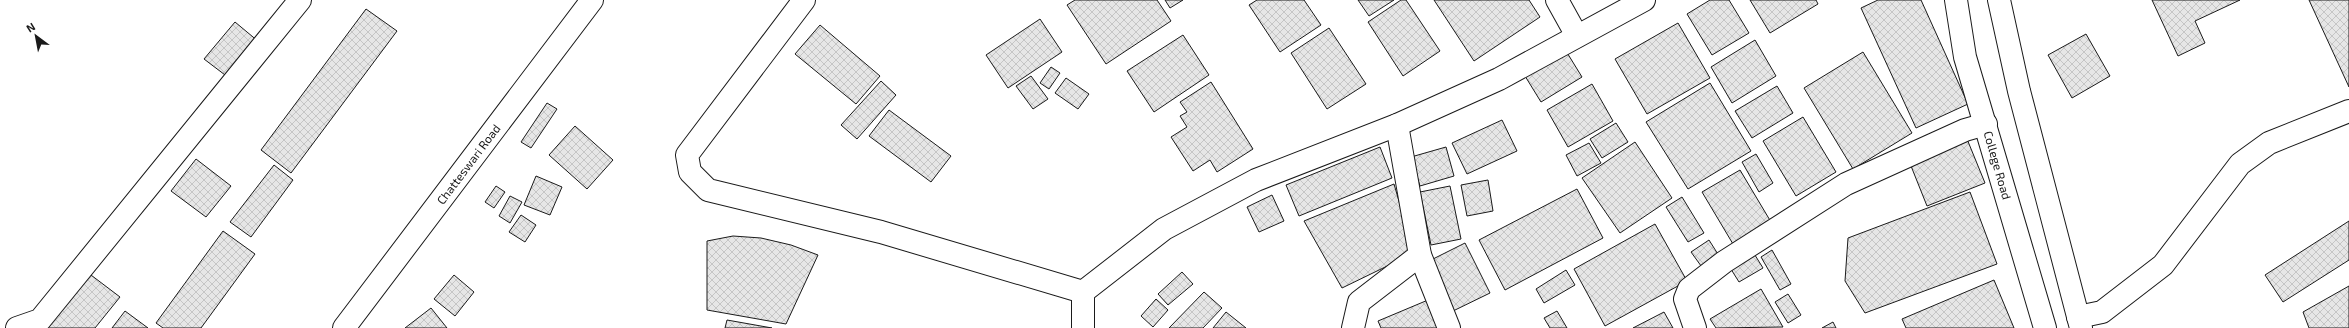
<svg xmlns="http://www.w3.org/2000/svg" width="2349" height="328" viewBox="0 0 2349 328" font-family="'Exo 2',sans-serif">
  <defs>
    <pattern id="building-cross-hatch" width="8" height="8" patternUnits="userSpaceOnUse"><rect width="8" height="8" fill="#e6e6e6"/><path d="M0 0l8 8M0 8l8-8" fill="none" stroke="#c5c5c5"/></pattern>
  </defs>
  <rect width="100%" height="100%" fill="#fff"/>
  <g fill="url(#building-cross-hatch)" stroke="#1a1a1a">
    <polygon points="1075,0 1157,0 1171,21 1106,64 1067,5"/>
    <polygon points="1165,0 1183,0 1170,8"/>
    <polygon points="1257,0 1304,0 1321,25 1280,52 1249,5"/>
    <polygon points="1358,0 1394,0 1369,16"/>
    <polygon points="1401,0 1406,0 1440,51 1403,76 1368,22"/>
    <polygon points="1434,0 1529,0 1540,17 1474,61"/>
    <polygon points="1710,0 1729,0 1749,33 1712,55 1687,14"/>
    <polygon points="1750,0 1816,0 1818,4 1770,33"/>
    <polygon points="1878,0 1921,0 1968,104 1916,128 1861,8"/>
    <polygon points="2152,0 2240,0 2195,21 2205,43 2178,56"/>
    <polygon points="2309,0 2349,0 2349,87"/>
    <polygon points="366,9 397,31 291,173 261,150"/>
    <polygon points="1040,19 1062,52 1008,88 986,55"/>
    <polygon points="235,22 259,42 229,78 204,59"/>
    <polygon points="1678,23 1710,78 1647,114 1615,59"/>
    <polygon points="820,25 880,76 856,104 795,54"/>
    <polygon points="1329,28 1366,84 1327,109 1291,53"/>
    <polygon points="2086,34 2110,76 2072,98 2048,55"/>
    <polygon points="1183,35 1209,75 1154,112 1127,71"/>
    <polygon points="1755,40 1776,76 1732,103 1711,67"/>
    <polygon points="1566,51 1582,77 1541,102 1525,76"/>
    <polygon points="1863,52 1912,133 1853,169 1804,88"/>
    <polygon points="1051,67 1060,73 1049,89 1040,83"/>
    <polygon points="1031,76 1048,99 1033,109 1016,86"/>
    <polygon points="1066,78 1089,94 1078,109 1055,93"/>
    <polygon points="881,81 896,95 857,139 841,125"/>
    <polygon points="1211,82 1253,149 1217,172 1210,160 1193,171 1171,137 1187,127 1180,116 1187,112 1180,102"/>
    <polygon points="1710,83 1751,151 1688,189 1646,122"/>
    <polygon points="1592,84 1613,121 1568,147 1547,110"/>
    <polygon points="1777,86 1793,113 1752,138 1735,111"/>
    <polygon points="547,103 557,109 531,148 521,142"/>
    <polygon points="889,110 951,156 931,182 869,136"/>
    <polygon points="1803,117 1836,172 1796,196 1763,141"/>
    <polygon points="1502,120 1517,151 1467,174 1452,143"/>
    <polygon points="1616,123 1628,142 1602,158 1590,139"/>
    <polygon points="575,126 613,160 587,189 549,155"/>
    <polygon points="1967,139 1985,183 1927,206 1909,161"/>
    <polygon points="1635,142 1672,198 1620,233 1582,178"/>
    <polygon points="1589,143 1601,163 1577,176 1566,155"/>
    <polygon points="1380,147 1392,178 1299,216 1286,185"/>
    <polygon points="1446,147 1454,176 1420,186 1411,157"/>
    <polygon points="1756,154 1773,183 1759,192 1742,162"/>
    <polygon points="196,159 231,186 206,217 171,191"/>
    <polygon points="274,165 293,180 251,237 230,222"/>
    <polygon points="1740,170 1771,222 1733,244 1702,192"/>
    <polygon points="536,176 562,187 550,215 524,205"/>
    <polygon points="1488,180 1493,211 1467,216 1461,185"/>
    <polygon points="1394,184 1414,253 1342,288 1304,221"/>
    <polygon points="496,186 505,192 494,208 485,202"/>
    <polygon points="1450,186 1461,239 1431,245 1420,192"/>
    <polygon points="1577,189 1603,238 1505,290 1479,240"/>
    <polygon points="1970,192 1997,264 1865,313 1845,281 1848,238"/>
    <polygon points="1272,195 1284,221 1259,232 1247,207"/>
    <polygon points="510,196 522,202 510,223 499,216"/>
    <polygon points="1682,197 1704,233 1688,242 1666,207"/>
    <polygon points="521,215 536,225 525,242 509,232"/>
    <polygon points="2349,221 2349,260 2283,302 2265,275"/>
    <polygon points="1655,224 1687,281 1605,326 1574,269"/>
    <polygon points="223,231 255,254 201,328 163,328 156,323"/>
    <polygon points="733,236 761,238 791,245 818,255 786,324 707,310 707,241"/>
    <polygon points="1709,240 1721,259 1704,270 1691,252"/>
    <polygon points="1465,243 1490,293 1453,311 1429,261"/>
    <polygon points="1772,250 1791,284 1780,290 1761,257"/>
    <polygon points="1753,252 1763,268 1739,282 1729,266"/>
    <polygon points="1566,270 1575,285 1544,303 1536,289"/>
    <polygon points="87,272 120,297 95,328 49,328 45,325"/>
    <polygon points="1182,272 1193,284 1168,305 1158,294"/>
    <polygon points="454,275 474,292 455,316 434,299"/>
    <polygon points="1994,280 2014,328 1906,328 1902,319"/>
    <polygon points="2349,286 2349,328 2309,328 2303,312"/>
    <polygon points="1761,289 1783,327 1716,328 1710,319"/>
    <polygon points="1204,292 1222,308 1203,328 1169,328"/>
    <polygon points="1788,294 1801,315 1788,323 1775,302"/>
    <polygon points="1156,299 1168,310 1153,327 1141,316"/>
    <polygon points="1428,300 1440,328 1381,328 1378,321"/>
    <polygon points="431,308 447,328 405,328"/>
    <polygon points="125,311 148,328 112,328"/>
    <polygon points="1557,311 1567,328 1550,328 1544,318"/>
    <polygon points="1226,312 1246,328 1213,328"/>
    <polygon points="1664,312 1673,328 1633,328"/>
    <polygon points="727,320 772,328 725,328"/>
    <polygon points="1833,322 1836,328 1822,328"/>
  </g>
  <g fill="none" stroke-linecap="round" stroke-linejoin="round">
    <defs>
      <g id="minor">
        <polyline points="804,0 687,155 690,172 708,190 881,232 1083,292"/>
        <polyline points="1557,0 1577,36"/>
        <polyline points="1397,125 1420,255 1449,328"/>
        <polyline points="2078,317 2102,312 2163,265 2240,164 2269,143 2349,111"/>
        <polyline points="17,328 40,320 300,0"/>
        <polyline points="1083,328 1083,292 1164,229 1256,180 1397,125 1499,79 1644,0"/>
        <polyline points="1353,328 1359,302 1420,255"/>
        <polyline points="1695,328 1685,299 1689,289 1724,262 1846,184 1965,130 1986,124"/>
      </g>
      <polyline id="secondary" points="344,328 592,0"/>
      <g id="primary">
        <polyline points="1956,0 1965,57 2045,328"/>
        <polyline points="1999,0 2019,91 2081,328"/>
      </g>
    </defs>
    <use href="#minor" stroke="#1a1a1a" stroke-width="24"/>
    <use href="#secondary" stroke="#1a1a1a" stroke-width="24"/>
    <use href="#primary" stroke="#1a1a1a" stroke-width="24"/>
    <use href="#minor" stroke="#fff" stroke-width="22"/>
    <use href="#secondary" stroke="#fff" stroke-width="22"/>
    <use href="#primary" stroke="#fff" stroke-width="22"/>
  </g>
  <g text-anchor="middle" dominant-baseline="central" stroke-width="3" stroke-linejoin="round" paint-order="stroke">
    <g font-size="12" fill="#1a1a1a" stroke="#fff">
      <text transform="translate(468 164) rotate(-53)">Chatteswari Road</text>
      <text transform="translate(1998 165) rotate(74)">College Road</text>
    </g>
  </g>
  <g transform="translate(36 36) rotate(328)" stroke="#ffffff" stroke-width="3" paint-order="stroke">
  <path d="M0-3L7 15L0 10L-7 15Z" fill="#1a1a1a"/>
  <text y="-6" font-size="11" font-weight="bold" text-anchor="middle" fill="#1a1a1a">N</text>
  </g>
</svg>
